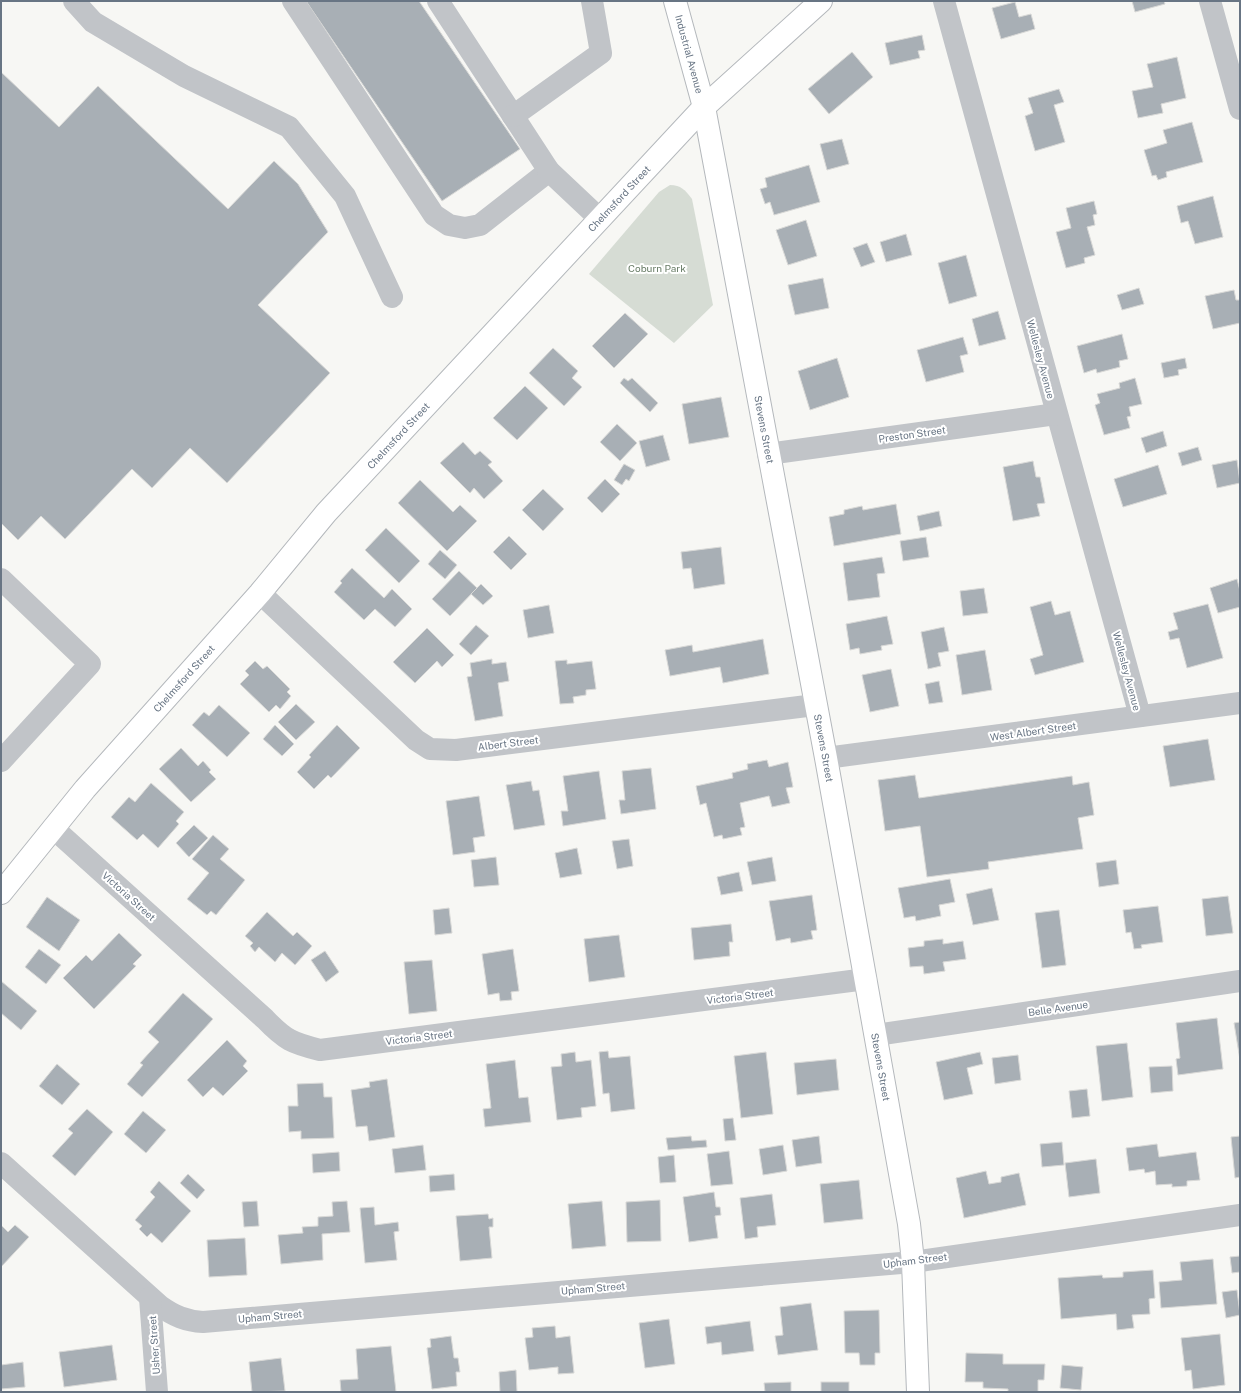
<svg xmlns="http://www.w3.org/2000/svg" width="1241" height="1393" viewBox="0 0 1241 1393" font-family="'Public Sans',sans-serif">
  <rect width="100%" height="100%" fill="#f7f7f4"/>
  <path fill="#d6dcd4" d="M670 185C681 185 685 190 692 199L713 305 674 343 589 274 659 192Z"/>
  <g fill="#a8afb5" stroke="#d9d9d7">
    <polygon points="306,1 419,1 520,149 442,201"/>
    <polygon points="1132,1 1164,1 1165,4 1135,12"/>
    <polygon points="1015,2 1019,17 1031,14 1035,29 1001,39 992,8"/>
    <polygon points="922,35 925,50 918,51 920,58 890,65 885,43"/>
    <polygon points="852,52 873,77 829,114 808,89"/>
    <polygon points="1177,57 1186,98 1161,104 1163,113 1138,118 1132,91 1153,87 1147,64"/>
    <polygon points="1,72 59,127 98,86 228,209 274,161 298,184 328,232 258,305 330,373 227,483 190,448 152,488 132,469 65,539 41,516 18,540 1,523"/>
    <polygon points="1059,89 1064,102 1054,105 1065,142 1035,151 1025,116 1033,113 1028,98"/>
    <polygon points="1192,122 1203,162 1166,172 1167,177 1158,180 1156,175 1152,176 1144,150 1167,143 1163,130"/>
    <polygon points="842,139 849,164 827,170 820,144"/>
    <polygon points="809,165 820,202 774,215 770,202 765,204 760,189 767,187 765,178"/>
    <polygon points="1213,196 1223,237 1195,244 1188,221 1181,223 1177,206"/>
    <polygon points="1094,201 1097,214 1093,215 1095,225 1087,227 1095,255 1084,258 1085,263 1066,268 1056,232 1071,228 1066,208"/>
    <polygon points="806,220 817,256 788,265 776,230"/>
    <polygon points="906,234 912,255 886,262 880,242"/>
    <polygon points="867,243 875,262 861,267 853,248"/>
    <polygon points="966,255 977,296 949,304 938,263"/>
    <polygon points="823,278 829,308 795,315 788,285"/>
    <polygon points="1139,288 1144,304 1122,310 1117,295"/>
    <polygon points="1234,290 1236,300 1240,300 1240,323 1213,329 1205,296"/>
    <polygon points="998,311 1006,339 979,346 972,319"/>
    <polygon points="625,313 648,334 614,368 592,346"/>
    <polygon points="1122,334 1128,359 1119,361 1120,367 1097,373 1096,369 1084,373 1077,346"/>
    <polygon points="963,337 968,354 960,356 964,372 926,382 917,350"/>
    <polygon points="553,348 578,371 572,378 582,387 564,406 529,373"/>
    <polygon points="837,358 849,397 810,410 798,371"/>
    <polygon points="1185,358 1187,368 1178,370 1179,375 1164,378 1161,363"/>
    <polygon points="624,378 628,381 632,378 658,403 650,412 620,383"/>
    <polygon points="1135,378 1142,404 1129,407 1131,416 1127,417 1130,428 1104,435 1095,405 1100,403 1097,394 1120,388 1119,383"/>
    <polygon points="525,386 548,408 517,440 493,418"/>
    <polygon points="721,397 729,437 689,444 682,404"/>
    <polygon points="617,424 637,443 620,461 600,442"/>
    <polygon points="1163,431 1167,446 1146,453 1141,438"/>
    <polygon points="663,435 670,460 646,467 639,441"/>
    <polygon points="463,442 475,455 480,451 492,462 488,465 503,481 484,499 474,488 470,493 440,463"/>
    <polygon points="1198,447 1202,460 1182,466 1178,453"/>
    <polygon points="1237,460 1240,483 1217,488 1212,465"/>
    <polygon points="1033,461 1036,477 1040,477 1045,503 1037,504 1040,516 1013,521 1003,467"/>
    <polygon points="624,464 635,470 629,481 626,479 622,485 614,480"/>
    <polygon points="1158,465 1167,494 1123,507 1114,479"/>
    <polygon points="605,479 620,494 602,513 587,498"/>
    <polygon points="420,480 453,512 460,505 477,521 447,551 398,503"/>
    <polygon points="543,489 564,509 543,531 522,510"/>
    <polygon points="896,504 901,534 834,546 829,517 844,514 844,510 862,506 863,510"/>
    <polygon points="939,511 942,526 920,531 917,516"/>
    <polygon points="386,528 420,561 399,583 365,550"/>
    <polygon points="509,536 527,554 511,570 493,552"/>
    <polygon points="926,537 929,557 903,561 900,541"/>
    <polygon points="721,547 725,584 694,589 691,568 683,569 681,552"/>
    <polygon points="440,550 457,565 445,579 428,564"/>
    <polygon points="882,557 885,573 877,574 880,597 848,601 843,563"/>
    <polygon points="352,568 384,598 392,589 412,609 395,627 375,609 364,620 334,592 342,583 340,581"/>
    <polygon points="459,571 477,588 450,616 432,599"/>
    <polygon points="1237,579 1240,591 1240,607 1218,613 1210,588"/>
    <polygon points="481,584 493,596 483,605 471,594"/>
    <polygon points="984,588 988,613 963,616 960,591"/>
    <polygon points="1051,601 1055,615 1070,611 1084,662 1035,675 1030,659 1043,655 1030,607"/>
    <polygon points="1208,604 1223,658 1187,668 1179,638 1170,640 1168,632 1178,629 1173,613"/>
    <polygon points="549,605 554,633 528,638 523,610"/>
    <polygon points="887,616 893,644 881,646 882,650 860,654 859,648 850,650 846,624"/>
    <polygon points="476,625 489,636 471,655 459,644"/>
    <polygon points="944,627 949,651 938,653 941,666 928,669 921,632"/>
    <polygon points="427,628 454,655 442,667 437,661 415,683 393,662"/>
    <polygon points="763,639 769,674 723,683 720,667 670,676 665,650 692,645 693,652"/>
    <polygon points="985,650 992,690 962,695 956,655"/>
    <polygon points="492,659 492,664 506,662 509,681 498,683 503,716 475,721 467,677 472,676 470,663"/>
    <polygon points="567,660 567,664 592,661 596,689 586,690 586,695 573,697 574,703 560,704 555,661"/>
    <polygon points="255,661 263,669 267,666 290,689 287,692 291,696 280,709 276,705 269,712 240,684 249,675 245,671"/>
    <polygon points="891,669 899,706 870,712 862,675"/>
    <polygon points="939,681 943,702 929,704 925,684"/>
    <polygon points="296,704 315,722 296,740 278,722"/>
    <polygon points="219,705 250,733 227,757 192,725 204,712 209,716"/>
    <polygon points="275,725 294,744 282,756 263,739"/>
    <polygon points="337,725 360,748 331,778 328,775 314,789 297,772 311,757 309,755"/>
    <polygon points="1208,739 1215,780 1170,787 1163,746"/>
    <polygon points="181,748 198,766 203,761 211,770 209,772 216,779 191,802 159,769"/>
    <polygon points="767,760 769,767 788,762 793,787 786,788 790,803 772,807 769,796 740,803 745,827 740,828 742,835 723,839 722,835 714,837 706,803 700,805 696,786 733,778 732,773 748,769 747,764"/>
    <polygon points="651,768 656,809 621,814 619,800 625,800 622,771"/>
    <polygon points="599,771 606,819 563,826 561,811 568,811 563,776"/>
    <polygon points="915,775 919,798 1072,776 1073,785 1089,782 1094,815 1078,818 1083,849 988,862 989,869 927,877 920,826 885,831 878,780"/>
    <polygon points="531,781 533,791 539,790 545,825 514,830 506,785"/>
    <polygon points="151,783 184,812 176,821 179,824 158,848 143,834 137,840 111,817 129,797 135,802"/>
    <polygon points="479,796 485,836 473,838 475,852 453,855 446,801"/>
    <polygon points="194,825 208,838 189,857 176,843"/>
    <polygon points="213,835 229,849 220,859 245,880 216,915 211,911 207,915 187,899 209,873 192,859"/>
    <polygon points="629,839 633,866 617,869 612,841"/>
    <polygon points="577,848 582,874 560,878 555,853"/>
    <polygon points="496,857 499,885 474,887 471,860"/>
    <polygon points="772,857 776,881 752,885 747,862"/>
    <polygon points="1116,860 1119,884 1099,887 1096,863"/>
    <polygon points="739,872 743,891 721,895 717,877"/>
    <polygon points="950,879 955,902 939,905 941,916 916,921 915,916 904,918 898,888"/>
    <polygon points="992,888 999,920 973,925 966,894"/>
    <polygon points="812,895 817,930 811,931 813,939 791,943 790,938 776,941 769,901"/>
    <polygon points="1228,896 1233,933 1206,936 1202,899"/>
    <polygon points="47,897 80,920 59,951 26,927"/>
    <polygon points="1158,906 1163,942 1141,945 1142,948 1134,949 1131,932 1126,933 1123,910"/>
    <polygon points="449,908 452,933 435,935 433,910"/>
    <polygon points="1059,910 1066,965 1042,968 1035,913"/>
    <polygon points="267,912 293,936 297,932 312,946 295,965 282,953 275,962 259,947 255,952 250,946 253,943 245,936"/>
    <polygon points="731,924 733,942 729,942 730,956 694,960 691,928"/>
    <polygon points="119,933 142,955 133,964 136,966 94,1009 63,978 86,955 92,961"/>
    <polygon points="619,935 625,977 589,982 584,939"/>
    <polygon points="943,939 943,944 963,941 966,959 943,962 945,971 924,974 923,966 910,967 908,948 924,946 924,941"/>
    <polygon points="39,949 61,965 46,984 25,967"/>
    <polygon points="513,949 519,991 511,992 512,1000 500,1001 499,993 488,995 482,954"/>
    <polygon points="325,951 339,972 326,982 311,960"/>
    <polygon points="432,960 437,1011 409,1014 404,962"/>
    <polygon points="1,981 37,1011 21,1030 1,1013"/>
    <polygon points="183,993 213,1019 142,1097 127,1084 143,1065 140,1063 159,1042 148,1032"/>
    <polygon points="1217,1018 1223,1069 1178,1075 1176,1059 1180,1058 1176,1023"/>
    <polygon points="1240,1022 1240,1060 1234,1023"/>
    <polygon points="227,1040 247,1061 243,1066 248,1071 223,1096 213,1087 203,1097 187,1080"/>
    <polygon points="1127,1043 1133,1097 1102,1101 1096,1046"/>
    <polygon points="608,1051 609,1058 630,1056 635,1109 611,1112 609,1093 603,1094 599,1052"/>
    <polygon points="575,1052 576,1062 591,1060 596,1106 581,1108 582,1117 557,1120 551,1067 562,1066 561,1054"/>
    <polygon points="766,1052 773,1114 741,1118 734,1056"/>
    <polygon points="980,1052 983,1064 967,1068 973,1094 944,1100 936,1062"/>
    <polygon points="1018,1055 1021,1080 995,1084 992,1058"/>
    <polygon points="836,1059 839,1090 797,1095 794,1063"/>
    <polygon points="515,1060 519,1098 528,1097 531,1122 485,1127 483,1109 491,1108 486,1064"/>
    <polygon points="57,1064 80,1084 62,1105 39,1086"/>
    <polygon points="1172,1066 1173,1091 1151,1093 1149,1067"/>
    <polygon points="387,1079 395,1137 369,1141 367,1126 356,1127 351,1090 370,1087 369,1082"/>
    <polygon points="323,1083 324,1097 332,1097 334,1138 301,1139 301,1131 289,1132 288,1106 298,1106 297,1084"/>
    <polygon points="1087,1089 1090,1116 1072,1118 1069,1091"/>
    <polygon points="87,1109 113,1132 75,1176 52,1156 73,1133 68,1129"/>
    <polygon points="143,1111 166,1130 146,1153 124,1134"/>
    <polygon points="733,1118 736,1140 725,1141 723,1119"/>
    <polygon points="691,1136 692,1141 706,1140 707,1147 668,1150 666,1138"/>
    <polygon points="819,1136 822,1163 796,1167 792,1140"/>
    <polygon points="1240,1136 1240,1177 1235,1178 1231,1137"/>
    <polygon points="1062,1142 1064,1165 1042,1167 1040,1144"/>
    <polygon points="1157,1144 1159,1157 1196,1152 1200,1180 1187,1181 1187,1186 1172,1187 1172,1184 1156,1185 1155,1171 1145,1173 1144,1169 1129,1171 1126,1148"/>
    <polygon points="423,1145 426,1170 395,1173 392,1149"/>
    <polygon points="783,1145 787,1171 763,1175 759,1149"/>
    <polygon points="729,1151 733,1184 711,1186 707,1154"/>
    <polygon points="339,1152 340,1171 313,1173 312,1154"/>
    <polygon points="674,1155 676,1182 660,1183 658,1157"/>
    <polygon points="1096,1159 1100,1193 1069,1197 1065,1163"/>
    <polygon points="986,1171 989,1184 1001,1182 1001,1177 1019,1173 1026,1205 964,1218 956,1178"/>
    <polygon points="188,1174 205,1190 197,1199 180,1183"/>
    <polygon points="454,1174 455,1190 430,1192 429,1176"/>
    <polygon points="859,1180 863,1219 824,1223 820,1184"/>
    <polygon points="159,1181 191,1211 162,1243 151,1233 147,1237 139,1229 142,1226 135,1220 155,1197 150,1192"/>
    <polygon points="714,1192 716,1207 720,1207 721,1215 715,1216 718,1238 689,1242 683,1197"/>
    <polygon points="772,1194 776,1225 757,1227 758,1237 745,1239 740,1198"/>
    <polygon points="660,1200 661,1241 627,1242 626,1202"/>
    <polygon points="257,1201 259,1226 244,1227 242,1202"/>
    <polygon points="347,1201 350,1232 322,1234 323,1260 281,1264 278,1235 303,1233 302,1227 318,1226 318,1217 333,1216 332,1202"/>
    <polygon points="602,1201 606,1246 572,1249 568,1204"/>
    <polygon points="374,1207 375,1225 398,1222 399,1231 394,1232 397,1260 365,1263 360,1208"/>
    <polygon points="488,1214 489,1219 493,1218 493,1227 489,1227 492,1258 460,1261 456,1216"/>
    <polygon points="1,1225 8,1232 15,1225 29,1237 1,1267"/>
    <polygon points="245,1238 247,1275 209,1277 207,1240"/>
    <polygon points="1240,1256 1240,1272 1232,1273 1230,1257"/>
    <polygon points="1213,1259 1217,1304 1161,1308 1159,1282 1182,1280 1180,1262"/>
    <polygon points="1153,1270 1155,1298 1149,1299 1150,1314 1132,1315 1134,1328 1117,1330 1116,1314 1061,1319 1058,1278 1102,1275 1103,1278 1123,1277 1123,1272"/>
    <polygon points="1237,1290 1240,1315 1226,1318 1222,1292"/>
    <polygon points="811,1303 818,1350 778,1355 775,1336 783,1335 780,1307"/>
    <polygon points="879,1310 880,1353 875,1353 875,1365 860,1365 859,1353 845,1353 844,1311"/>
    <polygon points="669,1319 675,1364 645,1368 639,1323"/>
    <polygon points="750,1321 754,1351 722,1355 721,1342 707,1344 705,1327"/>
    <polygon points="555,1326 556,1338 570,1336 574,1373 558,1374 558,1367 529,1370 525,1338 533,1337 532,1328"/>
    <polygon points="1220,1334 1225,1385 1193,1389 1191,1370 1185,1371 1181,1338"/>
    <polygon points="451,1336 454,1358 458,1358 460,1372 456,1372 457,1386 432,1389 427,1348 431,1347 430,1339"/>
    <polygon points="112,1345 117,1380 64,1387 59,1352"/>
    <polygon points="391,1346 396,1392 341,1392 340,1380 358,1379 356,1349"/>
    <polygon points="966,1353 1003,1354 1003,1364 1045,1364 1044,1380 1038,1380 1038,1392 1008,1392 1008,1389 983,1388 983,1382 965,1382"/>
    <polygon points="281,1358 285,1391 252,1392 249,1362"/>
    <polygon points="23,1362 25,1387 1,1389 1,1365"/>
    <polygon points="1062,1365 1083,1367 1081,1390 1060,1388"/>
    <polygon points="516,1370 517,1392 500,1392 499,1372"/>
    <polygon points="791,1382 791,1392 765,1392 764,1383"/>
    <rect x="821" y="1382" width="28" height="10"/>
  </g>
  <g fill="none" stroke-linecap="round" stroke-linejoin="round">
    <defs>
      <g id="major">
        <path id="s1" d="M675 1 704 107 826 758 909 1224 913 1262 918 1392"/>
        <path id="s2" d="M1 893 85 789 260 593 326 513 704 107 821 1"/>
      </g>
    </defs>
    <use href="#major" stroke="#b4b8bc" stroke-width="24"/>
    <g stroke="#c1c4c8" stroke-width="22">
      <polyline points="74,1 93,22 184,76 289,127 345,196 392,297"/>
      <polyline points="293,1 434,215 449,225 465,228 480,225 549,171"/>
      <polyline points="438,1 549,171 600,219"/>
      <polyline points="944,1 1140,716"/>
      <polyline points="1210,1 1240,109"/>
      <polyline points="513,116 601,53 592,1"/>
      <polyline points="768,454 1056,414"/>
      <polyline points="1,579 90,664 1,761"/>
      <polyline points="260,593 416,740 430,749 456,750 815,705"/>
      <polyline points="826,758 1240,703"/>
      <path d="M53 828 265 1019C285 1040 292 1043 320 1050L866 979"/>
      <polyline points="876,1035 1240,981"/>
      <path d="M1 1163 160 1306C174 1316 186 1321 203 1322L913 1262 1240 1215"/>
      <polyline points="150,1298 157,1392"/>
    </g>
    <use href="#major" stroke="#fff" stroke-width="22"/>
  </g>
  <g text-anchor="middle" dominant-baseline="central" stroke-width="4" stroke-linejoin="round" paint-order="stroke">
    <g font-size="10" fill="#687584" stroke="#fff">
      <text stroke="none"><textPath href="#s1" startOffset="55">Industrial Avenue</textPath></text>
      <text stroke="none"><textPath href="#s2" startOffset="930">Chelmsford Street</textPath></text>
      <text transform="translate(1041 359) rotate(75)">Wellesley Avenue</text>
      <text stroke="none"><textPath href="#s1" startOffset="438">Stevens Street</textPath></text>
      <text transform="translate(912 434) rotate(-8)">Preston Street</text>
      <text stroke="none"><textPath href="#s2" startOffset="606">Chelmsford Street</textPath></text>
      <text transform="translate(1127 671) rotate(75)">Wellesley Avenue</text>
      <text stroke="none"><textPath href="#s2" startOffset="282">Chelmsford Street</textPath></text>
      <text transform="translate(1033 731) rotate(-8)">West Albert Street</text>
      <text transform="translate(508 743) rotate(-7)">Albert Street</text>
      <text stroke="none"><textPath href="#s1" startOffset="762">Stevens Street</textPath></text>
      <text transform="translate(129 896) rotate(42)">Victoria Street</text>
      <text transform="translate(740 996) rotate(-7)">Victoria Street</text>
      <text transform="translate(1058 1008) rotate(-8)">Belle Avenue</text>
      <text transform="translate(419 1037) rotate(-7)">Victoria Street</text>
      <text stroke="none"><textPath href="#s1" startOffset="1086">Stevens Street</textPath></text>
      <text transform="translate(915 1260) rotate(-7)">Upham Street</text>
      <text transform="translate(593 1288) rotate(-5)">Upham Street</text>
      <text transform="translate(270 1316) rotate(-5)">Upham Street</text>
      <text transform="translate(154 1345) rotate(-94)">Usher Street</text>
    </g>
    <g font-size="10" fill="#687c66" stroke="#fff">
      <text x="657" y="268">Coburn Park</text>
    </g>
  </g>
  <rect width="1241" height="1393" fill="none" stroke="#687584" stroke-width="4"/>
</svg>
